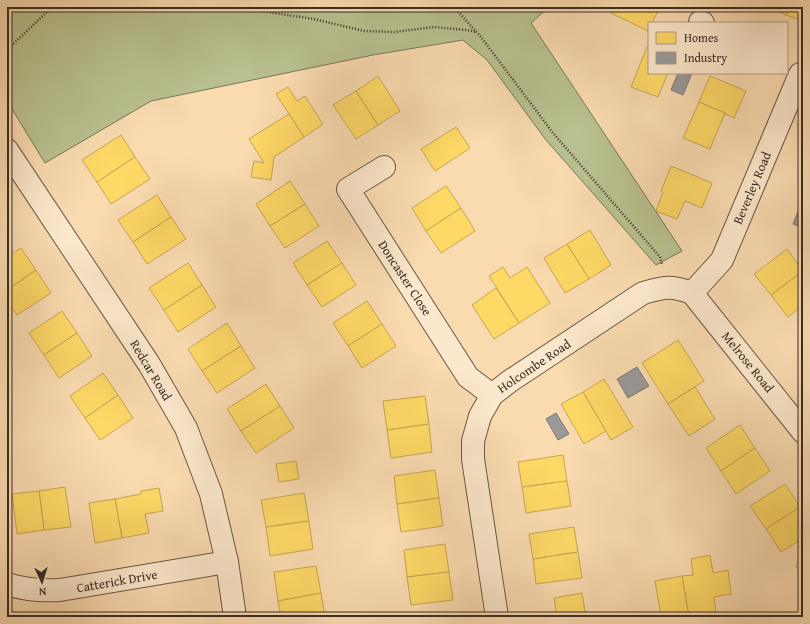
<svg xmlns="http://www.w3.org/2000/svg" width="810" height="624" viewBox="0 0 810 624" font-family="'Gentium Book Plus',serif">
  <rect width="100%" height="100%" fill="#fadbb0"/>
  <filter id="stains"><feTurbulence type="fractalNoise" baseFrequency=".005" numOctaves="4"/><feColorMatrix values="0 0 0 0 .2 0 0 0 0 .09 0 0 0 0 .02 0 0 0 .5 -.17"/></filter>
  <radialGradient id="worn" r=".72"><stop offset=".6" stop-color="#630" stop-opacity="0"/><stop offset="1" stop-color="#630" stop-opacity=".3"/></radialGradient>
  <polygon fill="#b9c190" stroke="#79775b" points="7,7 549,7 531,23 682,251 656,265 546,140 487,60 463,40 373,55 151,101 45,163 7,101"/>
  <g fill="#ffd966" stroke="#c4a553">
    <polygon points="614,7 660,7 652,23 649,23 648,31 611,13"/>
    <polygon points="766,7 789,7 786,15"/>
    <polygon points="789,7 803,7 803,21 786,15"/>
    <polygon points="647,47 649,48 649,73 668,73 658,97 631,87"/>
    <polygon points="378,76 400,111 378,125 356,91"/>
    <polygon points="710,76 746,91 734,118 699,102"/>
    <polygon points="288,87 297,101 305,96 323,124 304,137 276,94"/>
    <polygon points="356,91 378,125 356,139 333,105"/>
    <polygon points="699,102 725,113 710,149 683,138"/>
    <polygon points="289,114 304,137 274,157 271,180 251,177 254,161 264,163 249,139"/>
    <polygon points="456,127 470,148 435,171 421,149"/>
    <polygon points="121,135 135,157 97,182 82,160"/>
    <polygon points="135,157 150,179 111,204 97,182"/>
    <polygon points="671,166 712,183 702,208 685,201 677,219 656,211 663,192 661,191"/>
    <polygon points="290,181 305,204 270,226 256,204"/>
    <polygon points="446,186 461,208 426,231 412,208"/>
    <polygon points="157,195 171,217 133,242 118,220"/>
    <polygon points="305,204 319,226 285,248 270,226"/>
    <polygon points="461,208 475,231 441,253 426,231"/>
    <polygon points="171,217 186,239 147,264 133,242"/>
    <polygon points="590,230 611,265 589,279 567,244"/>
    <polygon points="327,241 342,263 307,285 293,263"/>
    <polygon points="567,244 589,279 565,293 544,258"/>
    <polygon points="21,248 36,270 7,290 7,257"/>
    <polygon points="787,249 803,271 771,295 754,274"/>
    <polygon points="188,263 202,285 164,310 149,288"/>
    <polygon points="342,263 356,285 322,307 307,285"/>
    <polygon points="503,267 510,278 527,267 550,303 519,323 489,276"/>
    <polygon points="36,270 51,293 17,315 7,299 7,290"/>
    <polygon points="803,271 803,305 788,317 771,295"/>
    <polygon points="202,285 216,307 178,332 164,310"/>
    <polygon points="496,288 519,323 494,339 472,305"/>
    <polygon points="367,301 382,324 348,346 333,323"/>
    <polygon points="62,311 77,333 44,355 29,333"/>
    <polygon points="227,323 241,346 202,371 188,349"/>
    <polygon points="382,324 396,346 362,368 348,346"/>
    <polygon points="77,333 92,356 59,378 44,355"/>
    <polygon points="678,340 704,381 668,404 642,363"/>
    <polygon points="241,346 255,368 217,393 202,371"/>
    <polygon points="103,373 118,395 85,418 70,396"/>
    <polygon points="604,379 633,427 611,440 583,392"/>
    <polygon points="266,384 280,406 241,431 227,409"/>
    <polygon points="695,387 715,419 689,436 668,404"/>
    <polygon points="583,392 606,431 584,444 561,404"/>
    <polygon points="118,395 133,418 100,440 85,418"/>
    <polygon points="425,396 429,424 387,430 383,401"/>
    <polygon points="280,406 294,428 256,453 241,431"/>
    <polygon points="429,424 432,452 391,458 387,430"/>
    <polygon points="740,425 755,448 721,471 706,448"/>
    <polygon points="755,448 770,471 736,494 721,471"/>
    <polygon points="563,455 567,481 522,487 518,462"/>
    <polygon points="296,461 299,479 279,482 276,464"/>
    <polygon points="435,470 439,498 397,504 394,476"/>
    <polygon points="567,481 571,506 526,513 522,487"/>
    <polygon points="785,484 800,507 766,529 750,506"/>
    <polygon points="65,487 71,527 44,530 39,491"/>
    <polygon points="159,488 163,511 145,514 149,533 122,538 115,499 141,494 141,491"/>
    <polygon points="39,491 44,530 17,534 12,494"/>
    <polygon points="304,493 309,521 266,527 261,500"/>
    <polygon points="439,498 443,526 401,532 397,504"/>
    <polygon points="115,499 122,538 95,543 89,503"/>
    <polygon points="800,507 803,512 803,538 781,552 766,529"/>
    <polygon points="309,521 313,549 270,556 266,527"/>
    <polygon points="574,527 578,552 533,559 529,534"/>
    <polygon points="445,544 449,572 407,577 404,550"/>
    <polygon points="578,552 582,578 536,584 533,559"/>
    <polygon points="710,555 713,573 728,570 731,594 714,597 716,613 689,617 682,576 693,575 691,559"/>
    <polygon points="803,560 803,577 795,565"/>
    <polygon points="316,566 321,593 278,601 274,572"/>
    <polygon points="449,572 453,600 411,605 407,577"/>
    <polygon points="682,576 689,617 661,617 655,581"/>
    <polygon points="321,593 325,617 281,617 278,601"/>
    <polygon points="582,593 586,617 557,617 554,598"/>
    <polygon points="192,612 193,617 155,617"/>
  </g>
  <g fill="#999" stroke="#7c7976">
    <polygon points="678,73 692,73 683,95 671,90"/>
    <polygon points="801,204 803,205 803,228 793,224"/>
    <polygon points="637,367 649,386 628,398 617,379"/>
    <polygon points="556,413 569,434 558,440 546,419"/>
  </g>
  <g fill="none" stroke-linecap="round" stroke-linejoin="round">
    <defs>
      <g id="street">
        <polyline points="700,22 703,23"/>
        <polyline points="7,150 149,364 186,428 211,494 227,562 235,617"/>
        <polyline points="384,167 348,189 468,377 492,395"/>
        <polyline points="692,293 722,260 800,74"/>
        <polyline points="692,293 803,432"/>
        <path d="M7 584C25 590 41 591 60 590L227 562"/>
        <path d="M497 617 473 459V441L480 416 492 395 510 381 643 293C665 287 670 285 692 293"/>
      </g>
    </defs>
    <use href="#street" stroke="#695848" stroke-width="24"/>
    <g stroke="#392d26" stroke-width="2.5" stroke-dasharray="1 2" stroke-linecap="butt">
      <polyline points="234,7 314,19 364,31 394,32 434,27 466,30 477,32"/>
      <polyline points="454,7 481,37 553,133 660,257 662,264"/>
      <polyline points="7,50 52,7"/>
    </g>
    <use href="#street" stroke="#fce8cc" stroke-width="22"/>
  </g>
  <g text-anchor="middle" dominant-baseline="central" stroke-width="4" stroke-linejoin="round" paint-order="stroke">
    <g font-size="13" fill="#392d26" stroke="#fce8cc">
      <text transform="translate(752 188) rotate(-67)">Beverley Road</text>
      <text transform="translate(405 278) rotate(57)">Doncaster Close</text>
      <text transform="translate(748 362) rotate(51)">Melrose Road</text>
      <text transform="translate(534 366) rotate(-34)">Holcombe Road</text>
      <text transform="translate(151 370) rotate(59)">Redcar Road</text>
      <text transform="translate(117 581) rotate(-10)">Catterick Drive</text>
    </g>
  </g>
  <rect width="810" height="624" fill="none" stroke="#fadbb0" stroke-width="24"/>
  <rect x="8" y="8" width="794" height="608" fill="none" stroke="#392d26" stroke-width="2"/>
  <rect x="12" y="12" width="786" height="600" fill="none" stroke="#392d26"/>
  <rect x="648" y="22" width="140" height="52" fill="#fce8cc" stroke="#ae9d8a"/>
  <rect x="656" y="32" width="20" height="12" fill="#ffd966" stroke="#ae9d8a"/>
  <text x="684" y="42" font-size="12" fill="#392d26">Homes</text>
  <rect x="656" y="52" width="20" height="12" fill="#999999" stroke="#ae9d8a"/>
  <text x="684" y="62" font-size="12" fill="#392d26">Industry</text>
  <g transform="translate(42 582) rotate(176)" stroke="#fce8cc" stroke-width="3" paint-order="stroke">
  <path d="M0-3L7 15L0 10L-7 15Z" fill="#392d26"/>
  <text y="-6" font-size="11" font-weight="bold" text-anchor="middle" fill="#392d26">N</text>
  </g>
  <rect width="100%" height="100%" filter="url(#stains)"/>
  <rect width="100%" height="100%" fill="url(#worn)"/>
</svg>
